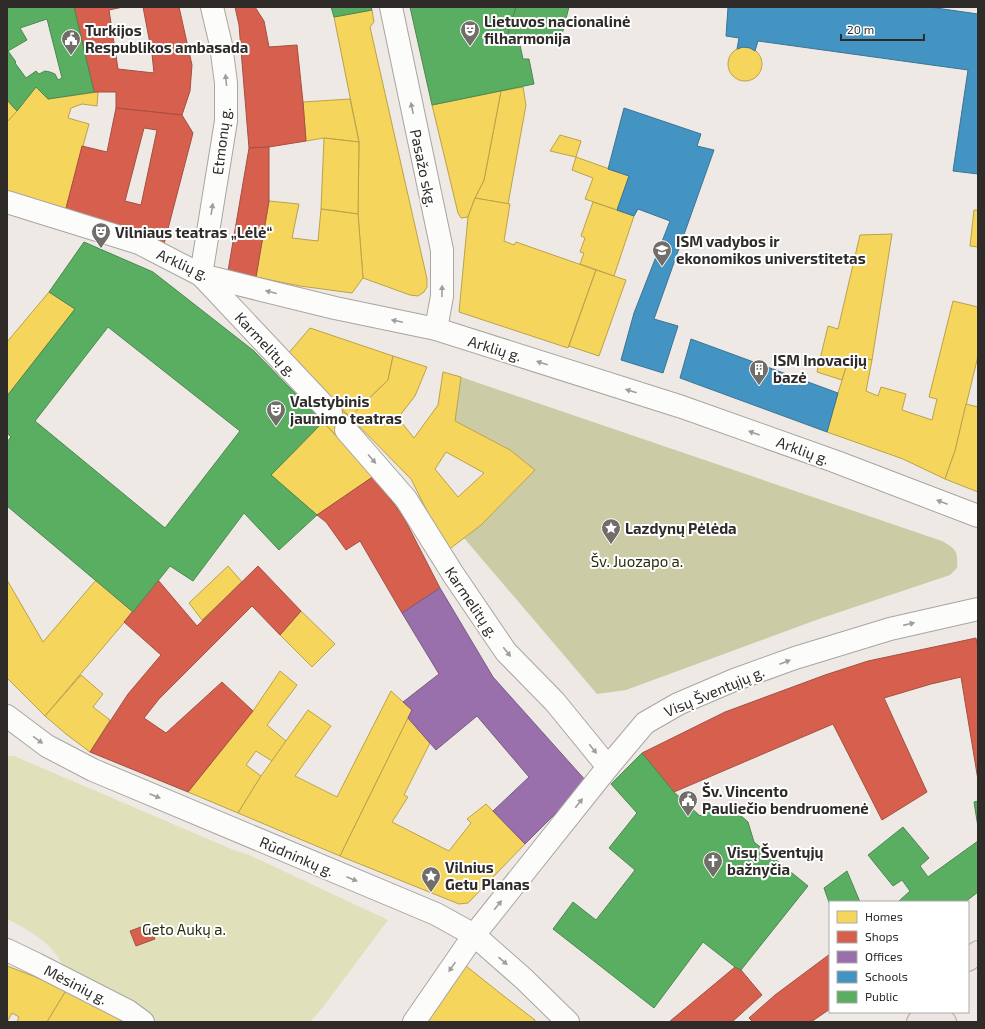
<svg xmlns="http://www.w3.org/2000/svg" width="985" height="1029" viewBox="0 0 985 1029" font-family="'Exo 2',sans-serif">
  <rect width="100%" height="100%" fill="#eee9e4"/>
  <path fill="#e0e1bb" d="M7 756H14L236 851 249 855 388 920 320 1011 310 1022H158L64 967C50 941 32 932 7 919Z"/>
  <path fill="#cbcba5" d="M461 377 942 541C957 550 958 551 957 568L950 575 819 619 626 690 597 694 464 538 481 525 535 470 510 450 455 421Z"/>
  <g fill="#f6d55c" stroke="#baa24c" fill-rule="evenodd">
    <polygon points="372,10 374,22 370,27 427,279 427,287 424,292 418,296 410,295 363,278 358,214 359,142 334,17"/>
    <circle cx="745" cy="64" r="17"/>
    <polygon points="36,87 48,99 98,92 97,106 82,104 71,108 68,118 89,124 65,212 7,195 7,122"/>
    <polygon points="523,87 526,105 508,204 475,198 484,180 501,91"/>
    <polygon points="501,91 484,180 475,198 468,217 461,218 458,213 432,105"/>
    <polygon points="350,99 359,142 324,138 306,141 303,102"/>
    <polygon points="7,100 17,111 7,122"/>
    <polygon points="560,135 581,141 576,157 550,151"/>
    <polygon points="324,138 359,142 358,214 321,209"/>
    <polygon points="576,157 629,176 617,210 585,199 593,178 572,170"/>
    <polygon points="475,198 510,204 504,241 514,245 516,242 596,270 568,348 459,312 468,217"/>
    <polygon points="269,201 299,204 292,238 318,241 321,209 358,214 363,278 352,293 300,286 256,277"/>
    <polygon points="593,202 634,216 614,276 580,264 584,253 580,252 585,238 581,236"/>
    <polygon points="974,210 978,210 978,247 970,246"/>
    <polygon points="892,234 872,360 850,355 842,380 817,372 828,326 838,329 860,235"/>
    <polygon points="596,270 626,280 599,356 569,346"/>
    <polygon points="49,292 75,309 7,396 7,342"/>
    <polygon points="953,301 978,307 978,356 955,451 945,479 903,459 827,432 838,393 850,355 872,360 866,391 878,396 881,387 906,394 902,410 932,420 937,399 929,397"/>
    <polygon points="310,328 393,356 388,380 350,417 287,355"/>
    <path d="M393 356 427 367 415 396 398 418 414 438 438 405 443 372 461 377 455 421 510 450 535 470 481 525 447 551 411 479 350 417 388 380ZM446 452 484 473 458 497 435 469Z"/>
    <polygon points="966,404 978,407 978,492 945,479 955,451"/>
    <polygon points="338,407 354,421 338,437 323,422 331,413"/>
    <polygon points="323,422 374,476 317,515 271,475"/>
    <polygon points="228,566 242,582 202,620 189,603"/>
    <polygon points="7,580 43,642 96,580 133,612 45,716 7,678"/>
    <polygon points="301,611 335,644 312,667 280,635"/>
    <polygon points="280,671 297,685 267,725 286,741 272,761 256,751 246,765 261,776 238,813 188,792 253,711"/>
    <polygon points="81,675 103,694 93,707 110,720 90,752 66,734 45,716"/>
    <polygon points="391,691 412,710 340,856 238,813 261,776 308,710 331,726 295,776 337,797"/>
    <polygon points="408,718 430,743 404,795 408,797 392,822 449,851 471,823 467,819 486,804 525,844 468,903 459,904 340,856"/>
    <polygon points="7,966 67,989 47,1022 17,1022 19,1017 12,1013 7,1022"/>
    <polygon points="466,966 505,997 535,1020 534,1022 427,1022"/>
    <polygon points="67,989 128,1022 47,1022"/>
  </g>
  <g fill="#d6604d" stroke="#a45042" fill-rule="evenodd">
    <polygon points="74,7 123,7 109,10 118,69 154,73 152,54 143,7 179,7 192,65 190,91 182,115 116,108 116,92 94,92"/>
    <polygon points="235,7 255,7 264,21 269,47 297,45 303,102 306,141 269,147 249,148 239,25"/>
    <path d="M116 108 182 115 193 133 164 244 65 212 82 146 107 152ZM144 128 157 130 141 205 125 201Z"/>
    <polygon points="269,147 269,201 256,277 228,271 249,148"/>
    <polygon points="374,476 404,518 440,588 402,613 360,541 346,550 326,522 317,515"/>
    <polygon points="258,566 301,611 280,635 252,606 159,699 144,718 166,733 222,682 253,711 188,792 90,752 128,694 161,655 124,622 158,580 197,626"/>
    <polygon points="976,638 978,650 978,780 961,677 931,684 884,698 927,792 882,820 833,724 674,792 642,753 725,712 825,675 868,661"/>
    <polygon points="149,924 155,939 136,946 130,931"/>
    <polygon points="830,954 830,1009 811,1022 753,1022 749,1018 775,995"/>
    <polygon points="735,967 741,970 762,995 732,1022 669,1022"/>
  </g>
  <polygon fill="#9970ab" stroke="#795b84" points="440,588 493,677 587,782 525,844 493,811 529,777 477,716 436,750 408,718 412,710 403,702 439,674 402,613"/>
  <g fill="#4393c3" stroke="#3d7494">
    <polygon points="728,7 929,7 978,14 978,174 953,171 968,70 758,41 755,51 750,48 743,47 737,49 739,38 726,36"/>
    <polygon points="624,108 701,134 697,146 714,150 654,319 678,326 663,373 621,360 634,313 670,221 638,209 634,216 617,210 629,176 608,169"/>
    <polygon points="691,339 838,393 827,432 680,378"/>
  </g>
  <g fill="#5aae61" stroke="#4d8750" fill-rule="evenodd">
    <path d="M7 7H74L94 92 48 99 36 87 17 111 7 100ZM47 19 62 78 58 80 55 74 50 72 45 71 39 74 36 71 26 78 15 63 16 62 8 51 27 40 20 28Z"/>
    <polygon points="331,7 371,7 372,10 334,17"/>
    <polygon points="410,7 516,7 508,34 518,36 523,59 529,59 534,84 432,105"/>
    <polygon points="516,7 569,7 559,46 508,34"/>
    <path d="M84 242 153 272 254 351 323 422 271 475 317 515 279 550 244 513 193 581 170 566 133 612 7 506V442L11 437 7 433V396L75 309 49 292ZM108 327 240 431 165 528 35 421Z"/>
    <polygon points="642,753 674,792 700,816 710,805 730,806 748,822 754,842 808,886 741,970 735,967 703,942 654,1008 553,929 573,902 596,920 635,870 609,848 637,813 611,784"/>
    <polygon points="978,801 978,827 974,802"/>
    <polygon points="903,827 929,858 920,866 928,877 978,841 978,892 965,902 898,902 910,891 902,880 893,886 868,855"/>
    <polygon points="847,871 860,902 830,902 830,905 824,888"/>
  </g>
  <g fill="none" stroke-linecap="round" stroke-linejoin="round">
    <defs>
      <g id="minor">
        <polyline points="391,7 442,250 442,296 436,329"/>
        <polyline points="7,202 139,243 201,275 335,308 436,329 682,407 834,461 978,516"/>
        <polyline points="201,275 226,121 226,83 221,45 212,7"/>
        <polyline points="201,275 331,413"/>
        <polyline points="346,430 406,499 453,574 506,652 555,702 608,767"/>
        <polyline points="7,716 47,746 93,770 436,914 474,935 524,979 568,1022"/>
        <polyline points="7,950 36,964 128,1011 143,1022"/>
        <polyline points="414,1022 474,935 608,767 645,723 678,704 734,680 795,658 890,629 978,609"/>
      </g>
      <g id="major">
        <polyline points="968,960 978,952"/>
        <polyline points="936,1012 945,1022"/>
        <polyline points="918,1022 926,1012"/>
      </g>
    </defs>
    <use href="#minor" stroke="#a9a5a1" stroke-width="24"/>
    <use href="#major" stroke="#b4a39e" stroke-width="24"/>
    <use href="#minor" stroke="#fcfcfb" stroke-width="22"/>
    <use href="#major" stroke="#ede4e2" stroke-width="22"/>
  </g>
  <defs><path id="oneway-solid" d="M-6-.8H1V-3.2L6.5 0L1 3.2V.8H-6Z"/></defs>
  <g fill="#9f9e9c">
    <use href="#oneway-solid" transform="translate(226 80) rotate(-96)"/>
    <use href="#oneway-solid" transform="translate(412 108) rotate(-102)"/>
    <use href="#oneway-solid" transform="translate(212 209) rotate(-81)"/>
    <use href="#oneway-solid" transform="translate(442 291) rotate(-89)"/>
    <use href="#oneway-solid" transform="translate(271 292) rotate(-166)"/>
    <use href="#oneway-solid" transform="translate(397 321) rotate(-168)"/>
    <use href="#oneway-solid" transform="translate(542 363) rotate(-163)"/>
    <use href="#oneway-solid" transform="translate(631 391) rotate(-162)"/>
    <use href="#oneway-solid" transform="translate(754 433) rotate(-160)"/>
    <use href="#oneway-solid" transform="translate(372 459) rotate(49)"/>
    <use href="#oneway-solid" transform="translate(942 502) rotate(-159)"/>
    <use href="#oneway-solid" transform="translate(909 624) rotate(-13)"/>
    <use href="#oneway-solid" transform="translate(507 652) rotate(51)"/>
    <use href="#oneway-solid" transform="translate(785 662) rotate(-21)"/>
    <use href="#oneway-solid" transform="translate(38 740) rotate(36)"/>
    <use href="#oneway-solid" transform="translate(593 749) rotate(51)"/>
    <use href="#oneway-solid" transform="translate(155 796) rotate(23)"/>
    <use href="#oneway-solid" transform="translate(579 803) rotate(-51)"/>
    <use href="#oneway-solid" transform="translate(352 879) rotate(23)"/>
    <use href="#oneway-solid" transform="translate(498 905) rotate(-51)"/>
    <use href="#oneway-solid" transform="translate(503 961) rotate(41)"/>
    <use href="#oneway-solid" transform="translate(452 967) rotate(125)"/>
  </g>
  <defs>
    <symbol id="theatre-pin" viewBox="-11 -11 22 30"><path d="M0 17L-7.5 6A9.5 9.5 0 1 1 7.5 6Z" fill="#716e6a" stroke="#fff"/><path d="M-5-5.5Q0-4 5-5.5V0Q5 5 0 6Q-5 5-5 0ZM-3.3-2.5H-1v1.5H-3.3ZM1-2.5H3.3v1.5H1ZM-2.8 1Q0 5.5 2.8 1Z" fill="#fff"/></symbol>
    <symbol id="civic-pin" viewBox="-11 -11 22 30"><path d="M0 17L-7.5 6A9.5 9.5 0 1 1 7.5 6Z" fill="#716e6a" stroke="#fff"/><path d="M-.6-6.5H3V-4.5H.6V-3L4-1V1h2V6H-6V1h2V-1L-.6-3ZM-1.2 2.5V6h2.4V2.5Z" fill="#fff"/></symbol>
    <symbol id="university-pin" viewBox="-11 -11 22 30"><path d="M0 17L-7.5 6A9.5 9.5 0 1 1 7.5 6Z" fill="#716e6a" stroke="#fff"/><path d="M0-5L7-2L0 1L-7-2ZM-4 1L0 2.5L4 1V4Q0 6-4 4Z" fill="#fff"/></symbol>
    <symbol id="building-pin" viewBox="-11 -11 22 30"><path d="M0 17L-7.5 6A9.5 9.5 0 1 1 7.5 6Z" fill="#716e6a" stroke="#fff"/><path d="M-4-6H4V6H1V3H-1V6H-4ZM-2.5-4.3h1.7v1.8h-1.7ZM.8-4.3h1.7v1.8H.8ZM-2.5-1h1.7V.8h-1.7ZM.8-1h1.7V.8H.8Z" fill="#fff"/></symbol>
    <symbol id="sight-pin" viewBox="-11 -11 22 30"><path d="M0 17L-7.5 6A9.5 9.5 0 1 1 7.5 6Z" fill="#716e6a" stroke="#fff"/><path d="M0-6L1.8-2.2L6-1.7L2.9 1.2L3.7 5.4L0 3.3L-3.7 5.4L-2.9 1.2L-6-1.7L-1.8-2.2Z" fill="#fff"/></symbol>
    <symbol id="church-pin" viewBox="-11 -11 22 30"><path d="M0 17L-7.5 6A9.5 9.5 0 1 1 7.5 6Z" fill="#716e6a" stroke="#fff"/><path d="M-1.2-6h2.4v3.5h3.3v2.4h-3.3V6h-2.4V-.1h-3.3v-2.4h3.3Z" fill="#fff"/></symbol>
  </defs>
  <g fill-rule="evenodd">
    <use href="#theatre-pin" x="459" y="19" width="22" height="30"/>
    <use href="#civic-pin" x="60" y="28" width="22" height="30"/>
    <use href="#theatre-pin" x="90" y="221" width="22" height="30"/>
    <use href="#university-pin" x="651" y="239" width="22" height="30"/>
    <use href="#building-pin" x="748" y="358" width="22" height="30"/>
    <use href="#theatre-pin" x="265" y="399" width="22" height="30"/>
    <use href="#sight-pin" x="600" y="517" width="22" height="30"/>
    <use href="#civic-pin" x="677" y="789" width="22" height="30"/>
    <use href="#church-pin" x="702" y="850" width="22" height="30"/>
    <use href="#sight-pin" x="420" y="865" width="22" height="30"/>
  </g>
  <g text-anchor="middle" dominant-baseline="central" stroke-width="4" stroke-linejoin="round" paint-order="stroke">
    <g font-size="15" font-weight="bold" fill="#2e2b28" stroke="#fff" text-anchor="start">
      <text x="484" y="21">Lietuvos nacionalinė<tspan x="484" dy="17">filharmonija</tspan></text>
      <text x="85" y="30">Turkijos<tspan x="85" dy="17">Respublikos ambasada</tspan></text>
      <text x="115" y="232">Vilniaus teatras „Lėlė“</text>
      <text x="676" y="241">ISM vadybos ir<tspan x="676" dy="17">ekonomikos universtitetas</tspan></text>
      <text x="773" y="360">ISM Inovacijų<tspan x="773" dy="17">bazė</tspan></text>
      <text x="290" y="401">Valstybinis<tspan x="290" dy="17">jaunimo teatras</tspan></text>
      <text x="625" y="528">Lazdynų Pėlėda</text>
      <text x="702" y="791">Šv. Vincento<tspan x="702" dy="17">Pauliečio bendruomenė</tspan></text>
      <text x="727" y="852">Visų Šventųjų<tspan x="727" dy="17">bažnyčia</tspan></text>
      <text x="445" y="867">Vilnius<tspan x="445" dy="17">Getu Planas</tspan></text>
    </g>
    <g font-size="15" fill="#2e2b28" stroke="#fff">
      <text transform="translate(221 141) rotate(-83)">Etmonų g.</text>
      <text transform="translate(424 168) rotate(78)">Pasažo skg.</text>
      <text transform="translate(183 264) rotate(24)">Arklių g.</text>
      <text transform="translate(266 344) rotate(47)">Karmelitų g.</text>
      <text transform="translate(495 348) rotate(17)">Arklių g.</text>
      <text transform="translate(803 450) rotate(20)">Arklių g.</text>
      <text transform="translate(472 602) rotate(56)">Karmelitų g.</text>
      <text transform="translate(714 691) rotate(-23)">Visų Šventųjų g.</text>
      <text transform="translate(297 856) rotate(23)">Rūdninkų g.</text>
      <text transform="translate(76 984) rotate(27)">Mėsinių g.</text>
    </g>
    <g font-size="15" fill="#2a2c0d" stroke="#fff">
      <text x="637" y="561">Šv. Juozapo a.</text>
      <text x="184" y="929">Geto Aukų a.</text>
    </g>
  </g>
  <rect width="985" height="1029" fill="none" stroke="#2e2b28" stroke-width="16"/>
  <rect x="829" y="901" width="140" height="112" fill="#ffffff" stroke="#abaaa9"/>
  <rect x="837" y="911" width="20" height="12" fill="#f6d55c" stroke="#abaaa9"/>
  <text x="865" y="921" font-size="12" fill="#2e2b28">Homes</text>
  <rect x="837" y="931" width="20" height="12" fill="#d6604d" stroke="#abaaa9"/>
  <text x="865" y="941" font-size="12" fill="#2e2b28">Shops</text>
  <rect x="837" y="951" width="20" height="12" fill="#9970ab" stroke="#abaaa9"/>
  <text x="865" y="961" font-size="12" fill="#2e2b28">Offices</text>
  <rect x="837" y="971" width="20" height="12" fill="#4393c3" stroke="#abaaa9"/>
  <text x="865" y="981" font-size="12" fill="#2e2b28">Schools</text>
  <rect x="837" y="991" width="20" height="12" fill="#5aae61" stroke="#abaaa9"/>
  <text x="865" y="1001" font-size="12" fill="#2e2b28">Public</text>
  <path d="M841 34v6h83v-6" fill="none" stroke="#2e2b28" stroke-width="2"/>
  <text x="847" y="34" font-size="12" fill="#2e2b28" stroke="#ffffff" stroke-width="3" paint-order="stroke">20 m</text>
</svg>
